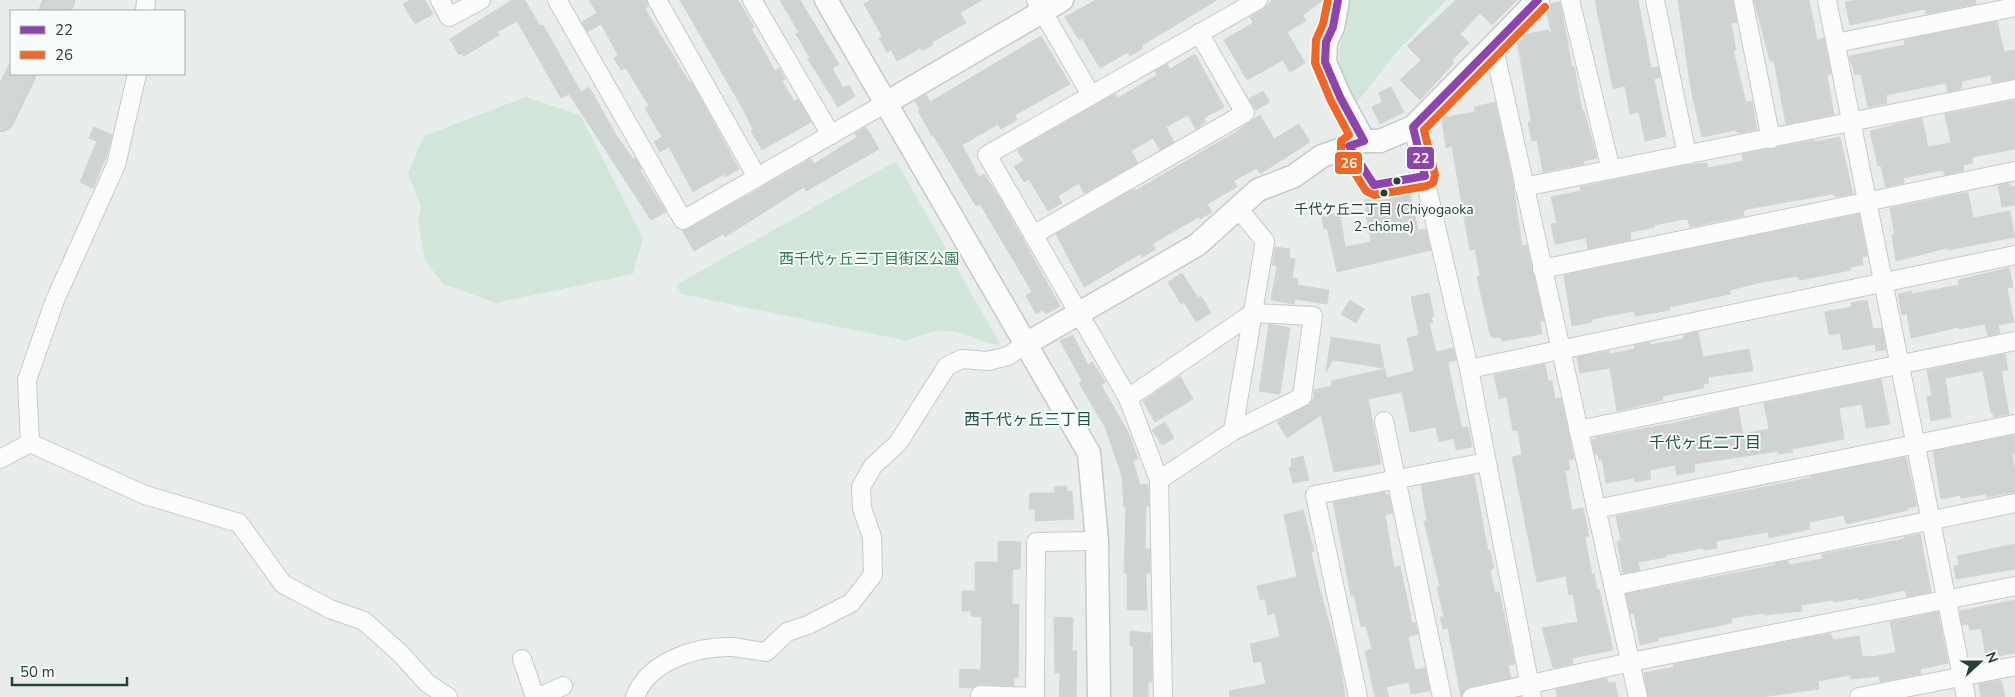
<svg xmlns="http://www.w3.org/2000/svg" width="2015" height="697" viewBox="0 0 2015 697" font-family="'Nunito Sans','Noto Sans JP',sans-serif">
  <rect width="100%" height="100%" fill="#e8edeb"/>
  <g fill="#d1e6d8">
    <polygon points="1348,0 1446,0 1396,53 1354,106 1340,75 1339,52"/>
    <polygon points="526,97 580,115 643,238 633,274 496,303 443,284 425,260 418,222 421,207 408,173 424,136"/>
    <path d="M896 161 1000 344C989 345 984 342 974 338 949 327 931 330 907 341L682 294 676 285Z"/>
  </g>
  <g fill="#cfd4d2" stroke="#d1d6d4">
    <polygon points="410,0 425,0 433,14 415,24 403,4"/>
    <polygon points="512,0 525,0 540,26 543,25 581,92 589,87 616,135 633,159 635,158 642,169 640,170 666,212 651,220 569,94 561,98 517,21 497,32 499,35 464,56 462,53 459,55 450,39"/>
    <polygon points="589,0 646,0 648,6 645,9 689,82 691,81 739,169 725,177 724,174 693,192 669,147 660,152 654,142 662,137 645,108 649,106 626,68 621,70 614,58 618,55 601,24 587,32 582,22 597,13"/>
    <polygon points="680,0 738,0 754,27 751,28 775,71 779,68 785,79 782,81 794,101 798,99 811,122 762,150 751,131 753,130 744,111"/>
    <polygon points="780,0 800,0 839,64 832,68 843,88 849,85 855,96 838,107 808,59 810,58 796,34 799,33"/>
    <polygon points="871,0 982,0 960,13 966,23 932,42 933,45 922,51 920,48 897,61 891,50 887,52 879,38 882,36 864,4"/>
    <polygon points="1096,0 1217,0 1141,46 1143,48 1130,56 1128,52 1100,68 1082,38 1079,40 1065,17"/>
    <polygon points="1272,0 1323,0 1303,15 1306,21 1287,32 1305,63 1290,72 1283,60 1247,80 1224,40 1253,23 1250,17 1264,9"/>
    <polygon points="1456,0 1517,0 1492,25 1480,13 1460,34 1469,43 1452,60 1454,63 1420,100 1400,80 1421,60 1407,46"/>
    <polygon points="1595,0 1638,0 1651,68 1658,67 1660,77 1654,79 1666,136 1645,141 1639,112 1630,114 1625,86 1613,89"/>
    <polygon points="1678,0 1733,0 1737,22 1731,23 1736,50 1733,50 1746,102 1752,101 1757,130 1738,133 1735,130 1702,137 1691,90"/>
    <polygon points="1754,0 1809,0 1817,40 1824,38 1831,74 1827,75 1834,114 1786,124 1774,61 1770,61"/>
    <polygon points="1858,0 1975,0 1976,4 1926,14 1925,9 1850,25 1845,2"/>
    <polygon points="1560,2 1572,67 1574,66 1582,111 1584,111 1597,158 1584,161 1584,164 1543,172 1537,140 1532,141 1528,122 1531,121 1517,40 1522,35 1548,30 1552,34 1546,10 1550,4"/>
    <polygon points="1997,21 2004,52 2015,50 2015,79 1992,83 1991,75 1962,81 1961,89 1948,92 1946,83 1886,95 1887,103 1868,107 1861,74 1855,75 1849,56 1905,45 1904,40"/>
    <polygon points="1041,36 1070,84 1015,115 1017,120 1001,129 998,124 962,145 979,177 984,174 1002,202 1060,306 1046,314 1043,310 1036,314 1026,296 1032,292 980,204 976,206 933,135 932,136 918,111 920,110 915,101 926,95 930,102"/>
    <polygon points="1195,54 1224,107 1204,118 1206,122 1196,129 1188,115 1166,127 1174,142 1160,150 1153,138 1131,151 1138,163 1084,193 1079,183 1058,196 1062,203 1048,211 1029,179 1024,182 1014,166 1024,161 1017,150 1115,94 1118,98 1157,75 1155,71 1167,64 1170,69"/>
    <polygon points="1391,87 1404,112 1380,124 1372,107 1382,102 1379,93"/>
    <polygon points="1263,91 1270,102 1256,110 1249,99"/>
    <polygon points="2015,100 2015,149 1972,157 1973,163 1963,165 1964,171 1944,175 1944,171 1937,171 1903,178 1904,183 1886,187 1885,185 1881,166 1878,166 1870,131 1922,118 1928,147 1951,143 1945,114"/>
    <polygon points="1495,102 1512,178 1522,246 1527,245 1544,321 1540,321 1542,334 1502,341 1501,337 1493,338 1490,334 1477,277 1480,276 1475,249 1470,250 1465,223 1452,146 1446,148 1442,118 1475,112 1474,107"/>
    <polygon points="1260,115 1274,139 1299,124 1310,142 1260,174 1257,168 1234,181 1237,187 1207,204 1212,212 1200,219 1199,217 1152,244 1156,249 1142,257 1140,254 1084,287 1056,234 1134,189 1135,191 1236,132"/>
    <polygon points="94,127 112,135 107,155 93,188 80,182 97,141 89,138"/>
    <polygon points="866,127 879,149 806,191 804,187 725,237 723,234 694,251 682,230 688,229 811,159 814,164 857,137 855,133"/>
    <polygon points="1840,137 1853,194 1836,197 1833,194 1747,209 1743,211 1744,216 1690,227 1688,220 1684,219 1654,225 1655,227 1630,232 1631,240 1588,249 1586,238 1555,244 1551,224 1557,223 1551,197 1581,191 1580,187 1688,165 1707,163 1708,168 1743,161 1742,154 1815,140 1815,142"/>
    <polygon points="2010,183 2010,187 2015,186 2015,205 2002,207 1998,185"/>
    <polygon points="1968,192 1973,218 2010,211 2015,237 1948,250 1947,248 1896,261 1892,235 1895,235 1890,208"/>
    <polygon points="1410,194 1418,230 1426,229 1431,250 1337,272 1327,228 1324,229 1322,216 1340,213 1345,247 1371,242 1364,200 1377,197 1378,201"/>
    <polygon points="1859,214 1867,256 1862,257 1863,265 1850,267 1851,270 1800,280 1797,276 1758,283 1730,290 1730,294 1669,307 1670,310 1635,316 1634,311 1592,319 1592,322 1572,326 1564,275"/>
    <polygon points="1275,247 1290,249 1289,258 1295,259 1292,278 1298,279 1297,285 1329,290 1327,304 1295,299 1294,304 1271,300 1277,266 1272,265"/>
    <polygon points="2009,268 2013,287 2007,288 2014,322 1998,325 2000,333 1988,336 1985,324 1959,329 1959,327 1911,338 1907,314 1902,315 1898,294 1912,291 1912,294 1959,285 1958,280"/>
    <polygon points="1182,273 1198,298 1201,296 1211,313 1196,322 1184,302 1181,304 1168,282"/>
    <polygon points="1429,293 1434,316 1431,317 1433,323 1429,323 1436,352 1453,348 1456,360 1448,362 1454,394 1462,428 1468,427 1472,447 1456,450 1454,438 1439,442 1436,427 1410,432 1402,392 1368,399 1381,464 1334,472 1321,415 1287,438 1277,422 1310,404 1314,398 1314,390 1332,386 1331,381 1385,369 1387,378 1414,371 1407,338 1419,335 1411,297"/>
    <polygon points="1350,300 1364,309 1356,323 1341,314"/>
    <polygon points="1867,300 1873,329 1882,328 1886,350 1876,351 1875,344 1843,350 1840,333 1829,335 1825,312 1852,307 1851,303"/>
    <polygon points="1269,324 1290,328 1280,394 1259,391"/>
    <polygon points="1698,332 1703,357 1749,349 1753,371 1708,377 1709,383 1703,384 1704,388 1662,396 1663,400 1617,411 1610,368 1580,373 1577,357 1609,351 1610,354 1635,349 1634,345 1649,342 1650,345 1684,339 1683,335"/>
    <polygon points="1073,335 1088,365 1092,362 1106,382 1101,385 1129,434 1138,459 1133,461 1140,485 1148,484 1149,506 1146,506 1145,549 1150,549 1150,573 1146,573 1147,610 1127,610 1127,573 1124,573 1126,507 1124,507 1122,476 1105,427 1079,383 1082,381 1060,341"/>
    <polygon points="1331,337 1380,345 1384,368 1333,360 1326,372"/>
    <polygon points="2005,354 2008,370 2002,371 2002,375 2009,414 1994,417 1993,413 1991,413 1983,371 1945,378 1951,417 1931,421 1927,396 1932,396 1927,370"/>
    <polygon points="1545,364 1548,381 1552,381 1555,399 1561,398 1574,459 1568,460 1570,470 1565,471 1572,510 1583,508 1589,536 1585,537 1592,575 1594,574 1597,590 1599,589 1613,650 1572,658 1573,664 1553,668 1542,628 1578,622 1573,594 1569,595 1566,576 1537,582 1512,457 1522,455 1518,430 1513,431 1507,397 1499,399 1494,375"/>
    <polygon points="1180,376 1193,399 1155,422 1143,401"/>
    <polygon points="1881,379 1890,424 1866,428 1862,404 1839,408 1844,439 1792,449 1793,452 1778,454 1778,451 1694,464 1695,472 1677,475 1675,465 1649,470 1651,479 1635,482 1634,478 1606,483 1602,459 1599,460 1598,454 1595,455 1592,440 1597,439 1596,437 1670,424 1738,408 1743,434 1769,429 1764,403"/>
    <polygon points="1165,422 1174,438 1162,445 1152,430"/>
    <polygon points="2014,435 2015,453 2012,453 2015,471 2015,492 1986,497 1986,494 1961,498 1960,495 1941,499 1933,451"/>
    <polygon points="1303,456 1309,480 1293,483 1289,468 1292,467 1291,459"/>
    <polygon points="1906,457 1917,506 1908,508 1908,510 1846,524 1844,515 1809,522 1810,529 1769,538 1768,532 1716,541 1717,548 1704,550 1703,548 1666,555 1666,557 1638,562 1640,570 1623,573 1617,541 1621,541 1616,516 1810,478 1810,476"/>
    <polygon points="1474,475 1488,551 1490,550 1494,568 1490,570 1495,593 1499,592 1515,664 1508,665 1511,678 1469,687 1465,690 1461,697 1448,628 1443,629 1440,617 1444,617 1437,587 1440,587 1424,521 1427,521 1421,485"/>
    <polygon points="1067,486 1067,492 1072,491 1074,519 1035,521 1035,510 1029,509 1030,493 1055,493 1054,487"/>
    <polygon points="1385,492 1385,495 1389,495 1393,513 1385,515 1394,568 1400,566 1412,623 1415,622 1418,634 1408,637 1415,670 1425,668 1430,691 1411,694 1409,682 1386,687 1389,697 1375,697 1365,651 1372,649 1366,626 1361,627 1354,595 1351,596 1333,502"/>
    <polygon points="1303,510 1314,551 1311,552 1319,587 1340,662 1345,697 1230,697 1229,691 1266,684 1261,661 1254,663 1250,644 1280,637 1275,613 1268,615 1265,599 1260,600 1257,586 1297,577 1284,515"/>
    <polygon points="1920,534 1931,592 1907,597 1905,590 1859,600 1858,598 1834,602 1833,600 1801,605 1802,611 1764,615 1764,613 1731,618 1732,623 1657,638 1658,641 1640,645 1634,613 1630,614 1626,594 1776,565 1775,563 1788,561 1789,565 1822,559 1822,554 1905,539 1904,537"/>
    <polygon points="998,541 1021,542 1020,569 1013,569 1012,578 1012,604 1019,604 1018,678 1014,678 1014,686 980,684 973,688 959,687 960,669 981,670 982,617 971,616 971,611 962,611 962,591 975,591 975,562 998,562"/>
    <polygon points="2015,544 2015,569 1956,579 1954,566 1959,565 1957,556"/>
    <polygon points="2015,600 2015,653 1986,658 1981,628 1970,630 1968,624 1962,625 1960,611"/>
    <polygon points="1938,612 1948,663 1920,669 1921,674 1880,682 1879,676 1851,679 1850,675 1818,681 1819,689 1761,697 1648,697 1644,673 1674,667 1673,664 1811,637 1831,634 1833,640 1859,636 1862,656 1873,657 1896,652 1890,622"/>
    <polygon points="1054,617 1073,618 1072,651 1077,651 1076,697 1059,697 1060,673 1055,673"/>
    <polygon points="1130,631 1151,633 1152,682 1148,682 1148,697 1133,697 1133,646 1130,646"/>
    <polygon points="1607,678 1608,683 1615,682 1618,697 1557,697 1556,689"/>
    <polygon points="2001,680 2005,697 1981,697 1979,684"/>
  </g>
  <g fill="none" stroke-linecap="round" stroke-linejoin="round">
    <defs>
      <g id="minor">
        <polyline points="440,0 449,17 481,0"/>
        <polyline points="557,0 683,220 886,103"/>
        <polyline points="657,0 757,177"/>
        <polyline points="752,0 831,135"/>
        <polyline points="1036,0 1091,95"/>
        <polyline points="1570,0 1611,170"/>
        <polyline points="1655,0 1687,155"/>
        <polyline points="1743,0 1771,139"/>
        <polyline points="1827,0 1966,697"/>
        <polyline points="145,11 146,0"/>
        <polyline points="1836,43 2015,7"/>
        <polyline points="1494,48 1638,697"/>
        <polyline points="1413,127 1469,369 1532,697"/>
        <polyline points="1524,187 2015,89"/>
        <polyline points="1033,235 1245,113 1199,33"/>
        <polyline points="1542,269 2015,171"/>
        <polyline points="1469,369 2015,255"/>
        <polyline points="1128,398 1253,313 1313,316 1302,397 1233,431 1159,480"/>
        <polyline points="1384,421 1442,697"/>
        <polyline points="1578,430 2015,341"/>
        <polyline points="1233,431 1265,241 1237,207"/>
        <polyline points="30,443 27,380 55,300 116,165 137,74"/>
        <polyline points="0,459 30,443 145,495 239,523 283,584 330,609 364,621 401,654 427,683 448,697"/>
        <polyline points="1596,509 2015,424"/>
        <polyline points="1614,586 2015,503"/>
        <polyline points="522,659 535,697"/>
        <polyline points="539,697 563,686"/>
        <path d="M635 697C648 661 697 646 732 647 743 648 755 651 766 652L787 632 808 625 851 603 873 575 872 537 862 508 861 487 873 466 898 443 947 366 962 359 988 361 1008 356 1024 345"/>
        <polyline points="980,697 980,695 1034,697"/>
        <polyline points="1035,697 1036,542 1097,541"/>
        <polyline points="1163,697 1159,480 1128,398 987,155 1258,0"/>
        <polyline points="1358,697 1315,495 1486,462"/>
        <polyline points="1472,697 1631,662 2015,586"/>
        <polyline points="1859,697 2015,666"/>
      </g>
      <g id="tertiary">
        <polyline points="826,0 1089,453 1097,541 1099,697"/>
        <polyline points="1338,0 1333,27 1326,42 1325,62 1340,97 1364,141"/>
        <polyline points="886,103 1062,0"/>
        <polyline points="1024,345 1197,245 1258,190 1294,176 1322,156 1364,141 1380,141 1413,127 1538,0"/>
      </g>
      <g id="primary">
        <polyline points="54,11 60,0"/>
        <polyline points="0,117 21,74"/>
      </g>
    </defs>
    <use href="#minor" stroke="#c5cac8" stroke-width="20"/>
    <use href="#tertiary" stroke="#c5cac8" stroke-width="25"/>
    <use href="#primary" stroke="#c3ccc9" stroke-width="30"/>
    <use href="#minor" stroke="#fcfcfc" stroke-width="18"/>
    <use href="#tertiary" stroke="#fcfcfc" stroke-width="22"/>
    <use href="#primary" stroke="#cfd7d5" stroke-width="28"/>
    <defs>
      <polyline id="bus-1" points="1338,0 1333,27 1326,42 1325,62 1340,97 1364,141 1349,146 1374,185 1425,176 1413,127 1538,0"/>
      <polyline id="bus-2" points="1328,0 1323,24 1316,40 1315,63 1331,101 1349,135 1341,141 1341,151 1366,191 1374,195 1427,186 1433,183 1435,175 1424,130 1545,7"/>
    </defs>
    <use href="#bus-1" stroke="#f7fbf9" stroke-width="11"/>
    <use href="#bus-2" stroke="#f7fbf9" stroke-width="11"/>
    <use href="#bus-1" stroke="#8e44ad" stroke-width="8"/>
    <use href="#bus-2" stroke="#f26522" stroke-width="8"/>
  </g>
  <g fill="#24423a" stroke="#f7fbf9" stroke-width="2">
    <circle cx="1397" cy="181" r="4.5"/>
    <circle cx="1384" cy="193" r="4.5"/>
  </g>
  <g text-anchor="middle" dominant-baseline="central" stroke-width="4" stroke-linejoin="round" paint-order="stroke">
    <g font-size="14" fill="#24423a" stroke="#f7fbf9">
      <text x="1384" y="209">千代ケ丘二丁目 (Chiyogaoka<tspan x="1384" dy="17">2-chōme)</tspan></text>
    </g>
    <g font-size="15" fill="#2d7a4b" stroke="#f7fbf9">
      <text x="869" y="259">西千代ヶ丘三丁目街区公園</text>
    </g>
    <g font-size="16" fill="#1f5548" stroke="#f7fbf9">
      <text x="1028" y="420">西千代ヶ丘三丁目</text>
      <text x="1705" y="443">千代ヶ丘二丁目</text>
    </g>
  </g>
  <g stroke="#f7fbf9" stroke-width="2">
    <rect x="1406" y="146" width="29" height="24" rx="5" fill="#8e44ad"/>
    <rect x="1334" y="151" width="29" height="24" rx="5" fill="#f26522"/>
  </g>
  <g font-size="14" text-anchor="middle" font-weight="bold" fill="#fff">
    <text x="1421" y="163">22</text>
    <text x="1349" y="168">26</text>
  </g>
  <rect x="10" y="10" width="175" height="65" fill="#f7fbf9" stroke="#a3b1ad"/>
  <rect x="20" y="26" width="25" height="8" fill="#8e44ad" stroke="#a3b1ad"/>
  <text x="55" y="35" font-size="15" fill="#24423a">22</text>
  <rect x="20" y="51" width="25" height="8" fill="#f26522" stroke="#a3b1ad"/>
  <text x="55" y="60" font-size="15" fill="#24423a">26</text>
  <g transform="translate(1980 662) rotate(69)" stroke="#f7fbf9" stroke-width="4" paint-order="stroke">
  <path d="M0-4L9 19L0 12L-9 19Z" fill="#24423a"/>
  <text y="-8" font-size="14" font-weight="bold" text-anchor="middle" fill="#24423a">N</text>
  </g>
  <path d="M12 677v8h115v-8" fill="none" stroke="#24423a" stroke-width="2.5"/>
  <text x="20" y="677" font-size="15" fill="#24423a" stroke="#f7fbf9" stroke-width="4" paint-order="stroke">50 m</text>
</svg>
